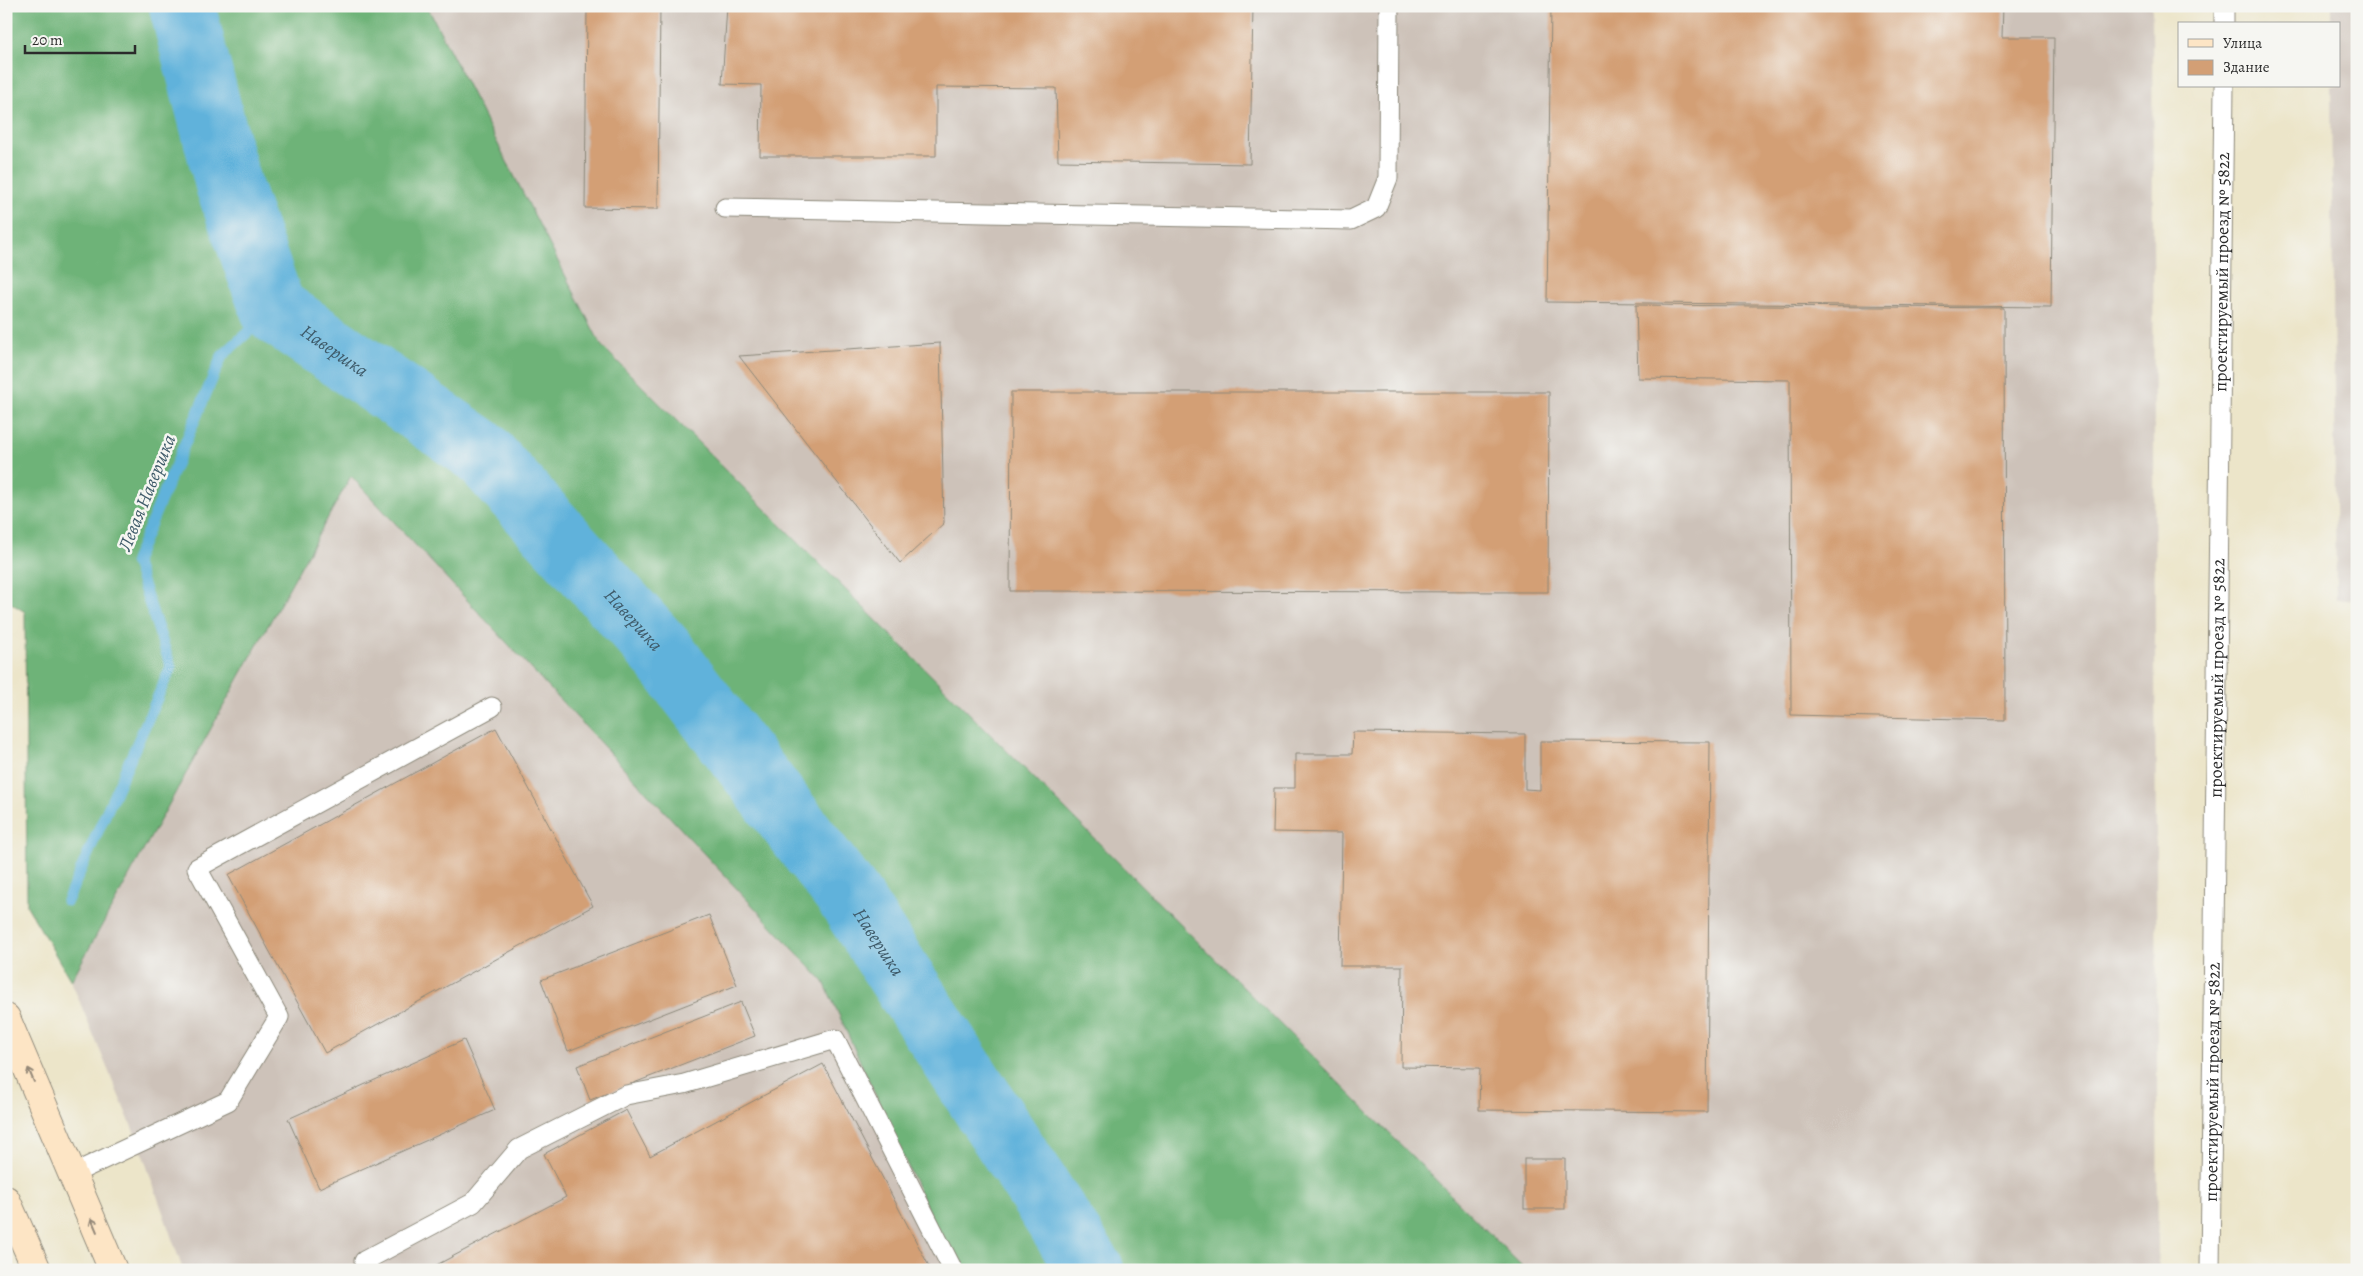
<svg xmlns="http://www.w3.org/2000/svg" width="2363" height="1276" viewBox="0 0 2363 1276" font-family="Alegreya,serif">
  <rect width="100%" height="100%" fill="#f6f6f2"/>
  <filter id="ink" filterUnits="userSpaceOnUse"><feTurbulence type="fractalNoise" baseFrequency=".02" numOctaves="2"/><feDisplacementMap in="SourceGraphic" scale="10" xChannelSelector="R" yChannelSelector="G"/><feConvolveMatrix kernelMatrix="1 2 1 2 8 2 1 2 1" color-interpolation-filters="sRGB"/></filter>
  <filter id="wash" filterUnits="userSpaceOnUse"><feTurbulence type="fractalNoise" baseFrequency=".0096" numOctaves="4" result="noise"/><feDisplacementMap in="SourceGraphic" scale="20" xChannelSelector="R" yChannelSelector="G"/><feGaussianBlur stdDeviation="1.12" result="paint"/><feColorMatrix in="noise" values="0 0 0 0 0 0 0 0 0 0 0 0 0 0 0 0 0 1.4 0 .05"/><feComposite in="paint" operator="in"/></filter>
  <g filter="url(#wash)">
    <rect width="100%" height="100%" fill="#ece5c9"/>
    <g fill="#cdc2b9">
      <polygon points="414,6 2152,6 2158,1270 1523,1270 601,345"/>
      <polygon points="2331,6 2357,6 2357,599 2336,600 2331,86 2339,86 2339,24 2331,24"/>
      <polygon points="351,475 824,982 979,1270 183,1270 139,1144 71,981"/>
    </g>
    <polygon fill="#6eb378" stroke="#4c6f52" points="6,6 427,6 601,345 1526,1270 955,1270 824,982 351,476 71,981 27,906 25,612 6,600"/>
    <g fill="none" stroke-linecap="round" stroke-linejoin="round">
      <polyline stroke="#60b2db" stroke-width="11" points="67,901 171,667 135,561 222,356 273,309"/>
      <path stroke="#60b2db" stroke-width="66" id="s1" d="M182 6 228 184 273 309 480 451 662 652 849 897 1091 1270"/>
    </g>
    <g id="blocks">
      <g fill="#d39f75">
        <polygon points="587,6 660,6 658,209 585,208"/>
        <polygon points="727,6 1253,6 1250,164 1058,161 1056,88 936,87 936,156 760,156 761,85 722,84"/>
        <polygon points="1551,6 2003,6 2002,37 2054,37 2051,307 1547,302"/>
        <polygon points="1636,305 2004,308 2005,720 1791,715 1790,380 1638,378"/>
        <polygon points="940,343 944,523 900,563 739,356"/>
        <polygon points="1011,392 1549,392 1548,592 1010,591"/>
        <polygon points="496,728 593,906 325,1053 228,875"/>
        <polygon points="1353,732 1525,734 1525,789 1540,790 1540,741 1710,742 1707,1112 1479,1110 1480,1068 1401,1067 1402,966 1340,966 1342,833 1273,832 1274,788 1295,788 1295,754 1352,754"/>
        <polygon points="709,915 737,985 568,1051 541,980"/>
        <polygon points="741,1002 755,1036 590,1100 577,1066"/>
        <polygon points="464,1040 495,1110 319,1188 288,1119"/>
        <polygon points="823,1064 931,1270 427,1270 566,1197 544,1154 626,1110 650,1156"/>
        <rect x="1524" y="1159" width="41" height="50"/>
      </g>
    </g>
  </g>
  <g filter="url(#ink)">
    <use href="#blocks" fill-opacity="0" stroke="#8c887a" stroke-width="1"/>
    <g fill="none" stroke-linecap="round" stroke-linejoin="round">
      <defs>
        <g id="service">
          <polyline points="2224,24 2224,6"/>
          <polyline points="725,208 1351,220 1376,208 1388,178 1389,6"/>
          <polyline points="72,1174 228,1101 279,1017 197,868 492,707"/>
          <polyline points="369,1270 364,1261 473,1203 519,1149 626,1095 684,1084 835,1039 953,1270"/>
          <path id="s2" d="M2210 1270 2224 86"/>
        </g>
        <g id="secondary">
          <polyline points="6,1018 113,1270"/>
          <polyline points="6,1200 37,1270"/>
        </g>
      </defs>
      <use href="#service" stroke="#8c887a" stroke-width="21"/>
      <use href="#secondary" stroke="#8c887a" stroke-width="30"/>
      <use href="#service" stroke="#fff" stroke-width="19"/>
      <use href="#secondary" stroke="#fde5c5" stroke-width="28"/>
    </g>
    <defs><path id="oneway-shaft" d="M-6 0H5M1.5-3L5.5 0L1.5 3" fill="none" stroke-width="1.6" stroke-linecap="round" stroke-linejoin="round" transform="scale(1.25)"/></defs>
    <g stroke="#948878">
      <use href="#oneway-shaft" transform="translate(31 1075) rotate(-113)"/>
      <use href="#oneway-shaft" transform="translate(94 1225) rotate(-113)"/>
    </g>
  </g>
  <g text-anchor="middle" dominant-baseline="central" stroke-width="5" stroke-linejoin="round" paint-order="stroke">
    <g font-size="18" fill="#2b2b2b" stroke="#f6f6f2">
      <text stroke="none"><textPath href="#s2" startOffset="998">проектируемый проезд № 5822</textPath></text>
      <text stroke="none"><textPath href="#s2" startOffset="592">проектируемый проезд № 5822</textPath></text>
      <text stroke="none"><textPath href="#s2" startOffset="188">проектируемый проезд № 5822</textPath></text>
    </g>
    <g font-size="19" font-style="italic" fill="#3e5a69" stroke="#f6f6f2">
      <text stroke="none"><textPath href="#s1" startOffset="391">Навершка</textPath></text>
      <text transform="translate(147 493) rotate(-68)">Левая Навершка</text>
      <text stroke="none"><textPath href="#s1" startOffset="796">Навершка</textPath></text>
      <text stroke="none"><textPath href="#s1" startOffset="1201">Навершка</textPath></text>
    </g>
  </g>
  <rect width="2363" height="1276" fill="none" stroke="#f6f6f2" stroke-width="25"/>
  <rect x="2178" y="22" width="162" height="65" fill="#f6f6f2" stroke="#a5a5a2"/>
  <rect x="2188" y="39" width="25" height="8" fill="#fde5c5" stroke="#a5a5a2"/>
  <text x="2223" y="48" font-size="15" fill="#2b2b2b">Улица</text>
  <rect x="2188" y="60" width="25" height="15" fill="#d39f75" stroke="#a5a5a2"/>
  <text x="2223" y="72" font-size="15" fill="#2b2b2b">Здание</text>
  <path d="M25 45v8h110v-8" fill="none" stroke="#2b2b2b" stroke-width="2.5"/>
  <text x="32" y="45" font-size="15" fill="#2b2b2b" stroke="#f6f6f2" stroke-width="4" paint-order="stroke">20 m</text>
</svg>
